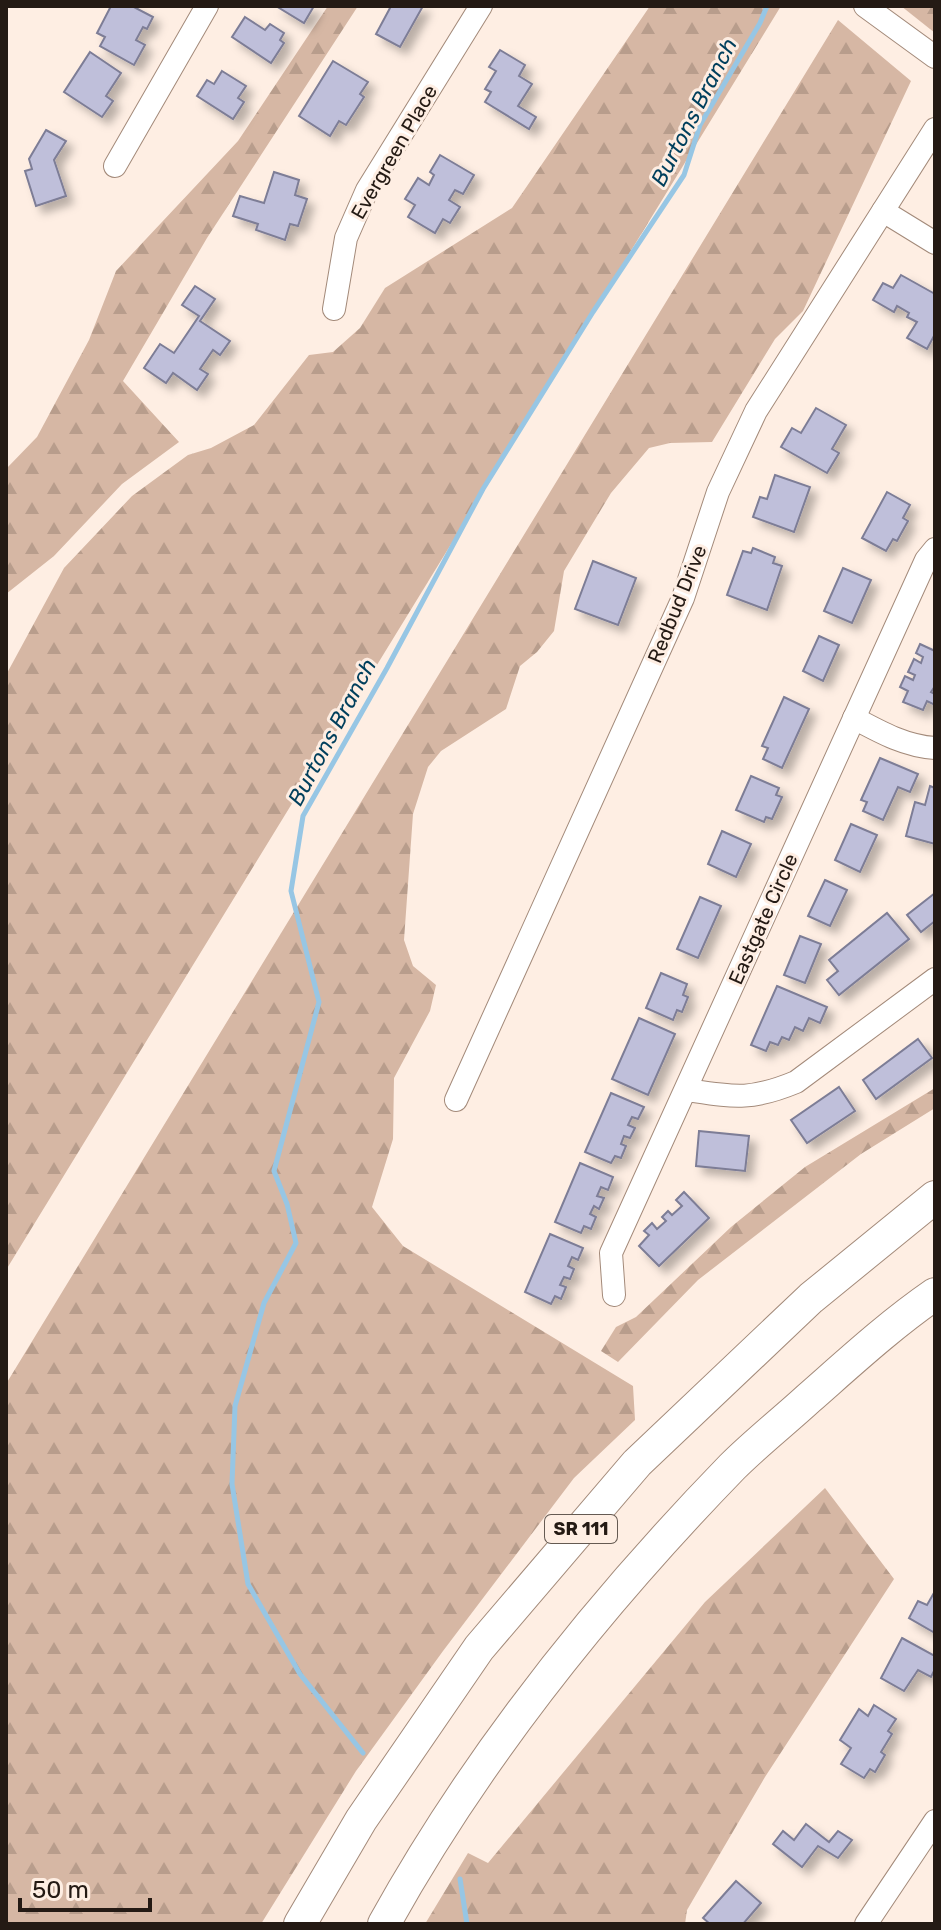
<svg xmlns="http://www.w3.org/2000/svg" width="941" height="1930" viewBox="0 0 941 1930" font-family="Rubik,sans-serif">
  <defs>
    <pattern id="forest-firs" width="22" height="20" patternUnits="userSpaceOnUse" patternTransform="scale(2)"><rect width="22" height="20" fill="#d6b7a4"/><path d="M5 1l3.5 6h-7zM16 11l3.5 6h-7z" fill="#b89d8c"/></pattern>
    <filter id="shadow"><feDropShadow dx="7" dy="7" stdDeviation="4" flood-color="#0004"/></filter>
  </defs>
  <rect width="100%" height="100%" fill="#feeee3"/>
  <g fill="url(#forest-firs)">
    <polygon points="328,6 358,6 207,238 123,381 179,442 122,484 54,556 6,594 6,469 37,437 89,340 116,271 238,141"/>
    <polygon points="650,6 781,6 6,1270 6,675 64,568 132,496 188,455 211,448 254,425 309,355 333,352 360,328 385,288 512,208"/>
    <polygon points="901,6 935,6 935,33"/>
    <polygon points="838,20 911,81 803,311 775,339 712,442 670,443 649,448 611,493 564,571 554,631 537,652 520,666 506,709 441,751 428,767 413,814 404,940 413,966 436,985 430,1011 394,1078 393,1139 372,1207 403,1246 633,1386 635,1420 574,1478 443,1651 356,1771 261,1924 6,1924 6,1384"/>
    <polygon points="935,1088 935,1108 861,1154 698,1280 618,1362 601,1351 616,1327 636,1317 731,1227 805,1167"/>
    <polygon points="825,1488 894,1579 765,1777 687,1910 685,1924 425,1924 468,1853 488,1863 705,1602"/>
  </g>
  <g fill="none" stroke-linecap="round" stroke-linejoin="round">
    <g stroke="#97c6e4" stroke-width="5">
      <polyline points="363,1753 300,1674 248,1584 232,1484 235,1406 264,1303 296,1243 287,1204 274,1171 319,1002 291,891 303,816 387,668 483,489 593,312 684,175 700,125 760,23 767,6"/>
      <polyline points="460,1879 467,1924"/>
    </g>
  </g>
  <g fill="#bfbfda" stroke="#7d7d96" stroke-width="2" filter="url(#shadow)">
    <polygon points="111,6 132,6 153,17 147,29 143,27 136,40 145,45 134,65 100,46 105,37 97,33"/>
    <polygon points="276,6 314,6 304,23"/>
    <polygon points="387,6 423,6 400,47 376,34 390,8"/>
    <polygon points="245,17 265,30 270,24 284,33 280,40 284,43 271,63 232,37"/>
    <polygon points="500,50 525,65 519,76 532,84 518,106 536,117 529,129 485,102 491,92 485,89 496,71 489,67"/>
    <polygon points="90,52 121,73 106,96 113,101 102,117 64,92"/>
    <polygon points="333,61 368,82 360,94 364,97 346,125 339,121 330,136 299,116"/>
    <polygon points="222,71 246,86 238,98 244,102 233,119 197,96 207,80 214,84"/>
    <polygon points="46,130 66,141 54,160 66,196 36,206 25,171 32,169 29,159"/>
    <polygon points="440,155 474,175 463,194 455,190 449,200 460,207 450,223 443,219 435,233 408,217 415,205 405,199 418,178 429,185 434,175 430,172"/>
    <polygon points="274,172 299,180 295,195 307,199 298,226 290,224 285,240 256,230 258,224 233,216 240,196 264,203"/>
    <polygon points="901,275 935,294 935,334 927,349 907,338 917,322 907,317 909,313 897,306 894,312 873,300 883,283 893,288"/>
    <polygon points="195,286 215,299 200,321 230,341 220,355 213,350 200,369 208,374 197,390 173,373 166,383 144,368 160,344 174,353 199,316 182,305"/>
    <polygon points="816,408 846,425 832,449 839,453 827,473 781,447 792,428 801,433"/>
    <polygon points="775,475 810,487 794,532 753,517 760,497 767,499"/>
    <polygon points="887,492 910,505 903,518 908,521 897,541 893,539 886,551 862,538"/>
    <polygon points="753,548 775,557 773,563 782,566 767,610 727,595 743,551 751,553"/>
    <polygon points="593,561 636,578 618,625 575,609"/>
    <polygon points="843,568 871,580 852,623 824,611"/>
    <polygon points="819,636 839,645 823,681 803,671"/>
    <polygon points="920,644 935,651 935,686 931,692 935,694 935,705 927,701 923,710 903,702 908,691 900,687 905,676 913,680 915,675 908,672 914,659 921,663 923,657 916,653"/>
    <polygon points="784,697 809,709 782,768 763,759 768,748 762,746"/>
    <polygon points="880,758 918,774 910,792 898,787 883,820 863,811 867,802 861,800"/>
    <polygon points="751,776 779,788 776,795 782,797 772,819 766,817 764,822 736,810"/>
    <polygon points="930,786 935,788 935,844 906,836 915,802 925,805"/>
    <polygon points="851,824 877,835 860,872 835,860"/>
    <polygon points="722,831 751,844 736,877 708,864"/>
    <polygon points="825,880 847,890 830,926 808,916"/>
    <polygon points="935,893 935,921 921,932 907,915"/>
    <polygon points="700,897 721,906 698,958 677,949"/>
    <polygon points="887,913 909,939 839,995 827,980 838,971 829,960"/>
    <polygon points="800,936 821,944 805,983 784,975"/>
    <polygon points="661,973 687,984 683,995 688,997 682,1012 677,1010 673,1020 646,1008"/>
    <polygon points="777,986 827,1007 820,1023 809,1018 803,1031 795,1027 789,1040 782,1037 778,1045 770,1042 766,1051 751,1045"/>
    <polygon points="639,1018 675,1034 648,1095 612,1079"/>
    <polygon points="918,1039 932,1058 876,1099 863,1080"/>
    <polygon points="839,1087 855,1111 807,1143 791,1120"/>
    <polygon points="611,1093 644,1107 638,1119 632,1117 628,1125 635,1128 630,1138 624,1136 621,1144 626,1146 621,1158 615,1156 611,1163 585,1152"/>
    <polygon points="699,1131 749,1136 745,1171 696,1166"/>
    <polygon points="580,1163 613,1177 608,1190 601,1187 597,1196 604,1198 599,1209 594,1206 590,1214 596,1217 591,1229 584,1226 581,1233 555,1222"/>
    <polygon points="684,1192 709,1218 659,1266 639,1246 649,1235 644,1231 652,1223 657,1229 666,1221 662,1217 668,1211 672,1215 682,1206 676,1200"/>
    <polygon points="550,1234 583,1248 578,1260 572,1257 568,1266 574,1269 570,1279 564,1277 560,1285 566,1287 561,1299 555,1296 551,1304 525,1292"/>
    <polygon points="935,1591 935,1633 909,1618 918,1601 927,1605"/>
    <polygon points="902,1638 935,1656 935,1669 931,1677 918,1670 904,1691 881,1678"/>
    <polygon points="874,1705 896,1719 888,1731 892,1734 881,1752 885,1755 875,1772 870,1769 864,1778 841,1764 851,1748 840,1740 859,1709 868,1716"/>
    <polygon points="806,1824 829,1842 838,1831 852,1840 838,1858 818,1846 802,1867 773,1844 783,1831 794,1840"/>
    <polygon points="736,1881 761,1903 743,1924 710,1924 703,1918"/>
  </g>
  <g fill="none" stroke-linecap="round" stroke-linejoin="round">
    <defs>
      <g id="minor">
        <polyline points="865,6 935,57"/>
        <polyline points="115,166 207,6"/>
        <polyline points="883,211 935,243"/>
        <polyline points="334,309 346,238 367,190 481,6"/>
        <path d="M854 718C880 732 905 746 935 748"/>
        <path d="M686 1090C734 1097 750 1101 796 1082L935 979"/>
        <polyline points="456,1100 683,598 718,492 756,411 935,129"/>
        <polyline points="614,1295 611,1253 926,560 935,549"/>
        <polyline points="866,1924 935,1821"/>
      </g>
      <g id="highway">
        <polyline points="300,1924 361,1820 479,1648 637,1463 811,1298 935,1197"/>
        <path d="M384 1924C477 1756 599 1604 732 1467 756 1443 784 1421 809 1398 850 1362 890 1325 935 1294"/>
      </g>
    </defs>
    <use href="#minor" stroke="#a38a7a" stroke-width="24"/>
    <use href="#highway" stroke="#a38a7a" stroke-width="34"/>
    <use href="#minor" stroke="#fff" stroke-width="22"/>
    <use href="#highway" stroke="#fff" stroke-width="32"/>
  </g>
  <g text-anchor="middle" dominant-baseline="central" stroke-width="6" stroke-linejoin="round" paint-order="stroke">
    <rect fill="#feeee3" stroke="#655a52" stroke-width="2" x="545" y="1515" width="72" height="28" rx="6"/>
    <g font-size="18" font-weight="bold" fill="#241a14">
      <text x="581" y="1529">SR 111</text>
    </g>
    <g font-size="20" fill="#241a14" stroke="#feeee3">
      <text transform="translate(394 152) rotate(-60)">Evergreen Place</text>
      <text transform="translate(677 604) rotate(-68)">Redbud Drive</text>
      <text transform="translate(763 919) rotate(-66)">Eastgate Circle</text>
    </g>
    <g font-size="22" font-style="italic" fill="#003f5c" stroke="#feeee3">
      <text transform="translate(694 112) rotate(-63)">Burtons Branch</text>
      <text transform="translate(332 732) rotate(-62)">Burtons Branch</text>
    </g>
  </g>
  <rect width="941" height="1930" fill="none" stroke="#241a14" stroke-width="16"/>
  <path d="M20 1898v12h130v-12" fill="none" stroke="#241a14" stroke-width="4"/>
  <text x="32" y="1898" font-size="24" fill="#241a14" stroke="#feeee3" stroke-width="6" paint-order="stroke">50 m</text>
</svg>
